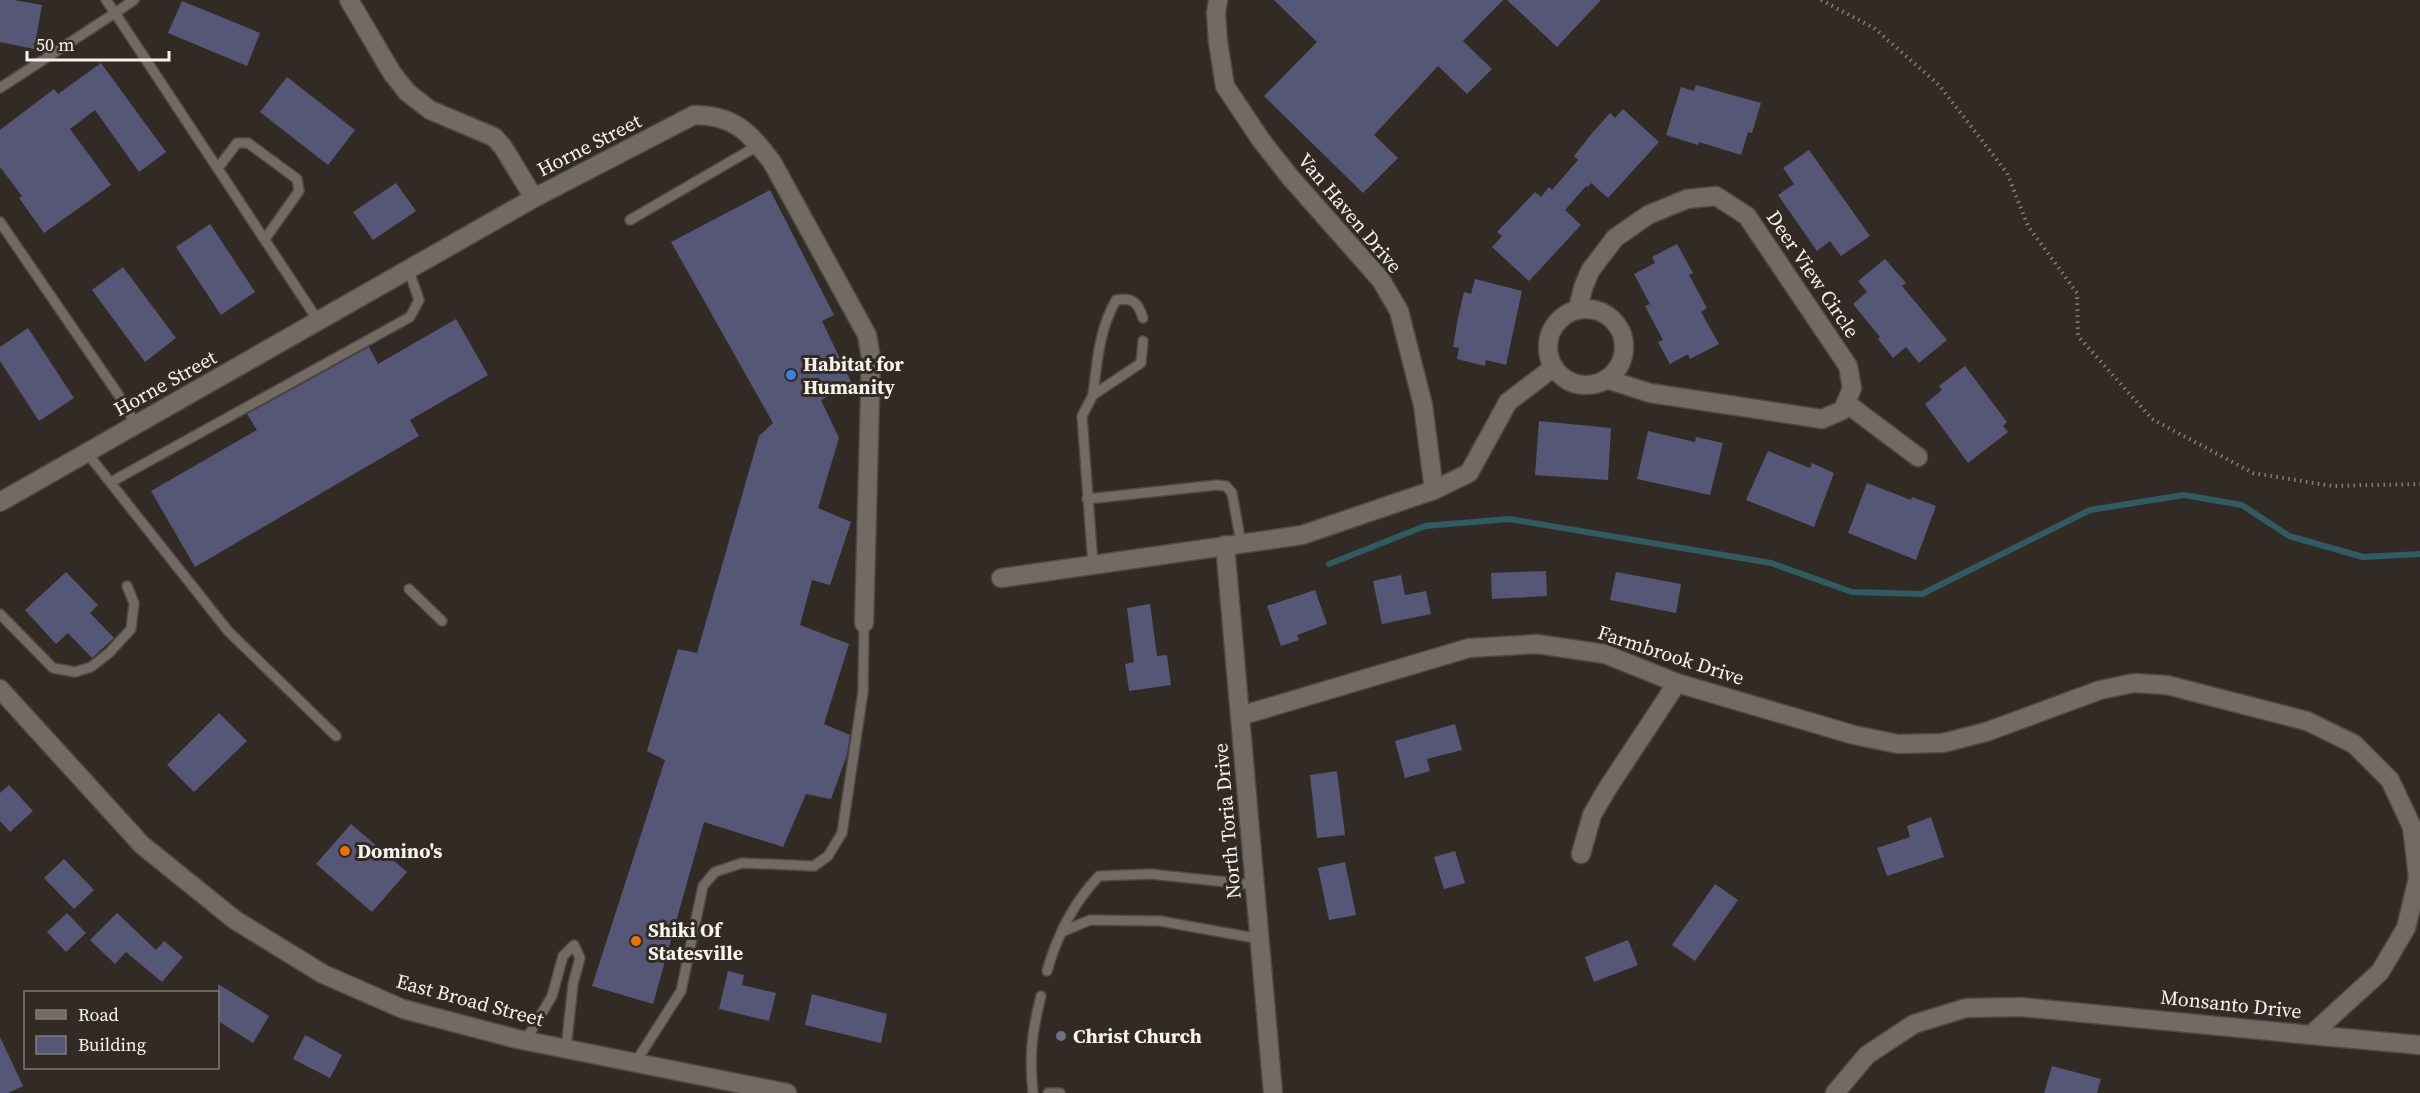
<svg xmlns="http://www.w3.org/2000/svg" width="2420" height="1093" viewBox="0 0 2420 1093" font-family="'Source Serif 4',serif">
  <rect width="100%" height="100%" fill="#322b25"/>
  <g fill="none" stroke-linecap="round" stroke-linejoin="round">
    <polyline stroke="#305c61" stroke-width="6" points="1329,564 1425,526 1509,519 1771,563 1852,592 1922,594 2090,510 2184,495 2242,505 2289,536 2363,557 2420,554"/>
  </g>
  <g fill="#565776">
    <polygon points="0,0 14,0 42,5 34,49 0,42"/>
    <polygon points="1274,0 1503,0 1463,41 1492,69 1467,94 1438,66 1374,135 1398,158 1363,193 1264,96 1317,42"/>
    <polygon points="1507,0 1601,0 1557,47"/>
    <polygon points="182,1 260,33 247,66 168,33"/>
    <polygon points="101,63 166,152 139,172 95,110 70,129 111,185 44,233 19,198 22,196 0,167 0,130 54,89 58,94"/>
    <polygon points="287,77 355,130 328,165 260,112"/>
    <polygon points="1696,85 1761,103 1752,133 1748,132 1741,155 1699,142 1698,145 1666,135 1681,87 1694,91"/>
    <polygon points="1623,109 1659,142 1608,198 1591,183 1588,187 1586,186 1565,210 1581,225 1529,281 1492,247 1502,236 1497,232 1535,192 1541,197 1549,187 1552,190 1578,160 1574,156 1593,132 1610,113 1615,118"/>
    <polygon points="1809,150 1870,236 1841,256 1830,241 1817,251 1778,195 1794,184 1783,168"/>
    <polygon points="396,183 416,211 373,240 353,212"/>
    <polygon points="770,190 834,315 822,321 852,384 821,400 839,438 818,508 851,522 830,585 812,580 800,625 849,644 824,724 850,735 847,755 831,799 806,794 783,847 704,822 653,1004 592,986 665,760 647,751 678,649 697,653 759,436 773,423 671,242"/>
    <polygon points="210,224 255,292 221,315 176,247"/>
    <polygon points="1677,244 1693,273 1689,275 1707,308 1701,312 1719,344 1690,359 1688,354 1670,364 1658,342 1663,340 1645,306 1650,304 1634,274 1655,263 1652,257"/>
    <polygon points="1885,259 1906,283 1902,286 1947,340 1919,363 1906,347 1893,358 1878,339 1880,337 1853,304 1867,292 1858,281"/>
    <polygon points="123,267 176,338 145,362 92,290"/>
    <polygon points="1475,279 1522,291 1506,365 1486,360 1485,366 1457,359 1459,348 1453,347 1458,318 1464,292 1471,294"/>
    <polygon points="456,319 488,375 410,420 419,436 195,567 151,491 257,430 247,414 369,347 378,364"/>
    <polygon points="28,328 74,398 39,421 0,361 0,347"/>
    <polygon points="1965,366 2007,422 2003,426 2008,432 1968,463 1925,404 1942,390 1939,386"/>
    <polygon points="1539,421 1611,428 1608,480 1535,475"/>
    <polygon points="1648,431 1695,442 1696,437 1723,443 1710,495 1637,479"/>
    <polygon points="1768,451 1810,468 1812,463 1834,473 1814,527 1746,500"/>
    <polygon points="1867,483 1911,500 1912,497 1936,506 1916,560 1848,533"/>
    <polygon points="1546,571 1547,596 1492,599 1491,573"/>
    <polygon points="66,572 98,605 90,613 114,638 92,658 68,633 56,644 25,610"/>
    <polygon points="1616,572 1681,584 1676,613 1610,600"/>
    <polygon points="1401,575 1405,595 1426,591 1431,614 1382,624 1373,581"/>
    <polygon points="1315,590 1327,624 1297,635 1299,640 1281,646 1267,606"/>
    <polygon points="1150,604 1157,656 1167,655 1171,685 1129,691 1125,664 1134,662 1127,608"/>
    <polygon points="219,713 247,741 194,792 167,765"/>
    <polygon points="1455,724 1462,750 1427,759 1430,771 1405,778 1395,741"/>
    <polygon points="1337,771 1345,835 1317,838 1310,775"/>
    <polygon points="9,785 33,811 10,832 0,821 0,793"/>
    <polygon points="1931,817 1944,857 1887,876 1877,848 1910,837 1907,826"/>
    <polygon points="351,824 407,872 372,912 316,864"/>
    <polygon points="1455,851 1465,883 1444,889 1434,857"/>
    <polygon points="64,859 94,890 74,909 44,878"/>
    <polygon points="1345,862 1356,915 1329,920 1318,868"/>
    <polygon points="1715,884 1738,900 1695,961 1672,945"/>
    <polygon points="67,913 86,933 66,952 47,932"/>
    <polygon points="117,913 156,950 164,941 183,957 162,982 126,952 115,964 90,940"/>
    <polygon points="1628,940 1638,965 1594,982 1585,957"/>
    <polygon points="728,971 744,975 742,985 776,993 769,1021 719,1009"/>
    <polygon points="218,984 269,1016 253,1043 218,1021"/>
    <polygon points="812,994 887,1014 881,1043 805,1025"/>
    <polygon points="305,1035 342,1055 330,1078 293,1059"/>
    <polygon points="0,1037 23,1086 8,1093 0,1093"/>
    <polygon points="2052,1066 2101,1079 2097,1093 2044,1093"/>
  </g>
  <g fill="none" stroke-linecap="round" stroke-linejoin="round">
    <defs>
      <g id="lane">
        <polyline points="106,0 115,13 134,0"/>
        <polyline points="0,88 115,13 319,322"/>
        <polyline points="218,168 237,143 248,143 297,179 299,191 265,239"/>
        <polyline points="630,220 759,145"/>
        <polyline points="0,222 120,397 136,425"/>
        <path d="M1093 395C1097 362 1099 330 1116 300 1132 297 1138 302 1143 318"/>
        <polyline points="87,453 228,631 336,736"/>
        <polyline points="111,482 410,317 419,300 409,271"/>
        <polyline points="1087,499 1217,485 1226,486 1232,493 1241,543"/>
        <polyline points="1093,565 1082,416 1093,395 1141,363 1143,341"/>
        <polyline points="409,589 442,621"/>
        <polyline points="0,614 53,668 75,672 91,667 109,653 131,629 134,603 127,586"/>
        <polyline points="1064,931 1090,920 1160,921 1260,939"/>
        <path d="M1047 971C1057 936 1074 902 1099 876L1150 874 1255 885"/>
        <polyline points="526,1040 552,996 563,956 574,945 580,958 573,984 566,1049"/>
        <polyline points="635,1063 681,991 703,886 715,872 742,863 814,866 828,856 842,833 863,692 864,623"/>
        <path d="M1033 1093C1029 1056 1032 1031 1041 996"/>
        <polyline points="1048,1093 1060,1093"/>
      </g>
      <g id="street">
        <polyline points="349,0 392,73 407,92 430,110 494,137 503,147 534,198"/>
        <polyline points="1578,309 1583,288 1590,271 1615,238 1648,215 1687,199 1716,196 1747,216 1848,366 1852,388 1843,410 1822,419 1650,393 1606,379"/>
        <circle cx="1586" cy="347" r="38"/>
        <polyline points="1846,403 1918,457"/>
        <polyline points="1434,490 1469,473 1508,402 1554,367"/>
        <path d="M0 502 534 198 694 115C734 115 749 132 772 162L867 335 871 358 864 623"/>
        <polyline points="1225,545 1273,1093"/>
        <polyline points="1001,578 1302,535 1434,490 1423,405 1399,311 1381,280 1290,177 1261,140 1225,86 1218,42 1216,13 1218,0"/>
        <polyline points="1240,716 1469,648 1537,644 1605,654 1677,683 1854,735 1898,744 1943,743 1986,732 2100,690 2134,683 2167,685 2307,721 2354,744 2390,780 2412,827 2418,878 2406,928 2380,972 2311,1035 2021,1007 1966,1008 1914,1024 1867,1055 1835,1093"/>
        <polyline points="1581,854 1592,815 1607,789 1677,683"/>
        <polyline points="2311,1035 2420,1045"/>
      </g>
      <polyline id="secondary" points="0,689 142,845 235,920 323,974 403,1009 517,1039 787,1093"/>
    </defs>
    <use href="#lane" stroke="#4f4944" stroke-width="12"/>
    <use href="#street" stroke="#4f4944" stroke-width="21"/>
    <use href="#secondary" stroke="#4f4944" stroke-width="21"/>
    <polyline stroke="#847e79" stroke-width="4" stroke-dasharray="1.5 4.5" stroke-linecap="butt" points="1821,0 1874,28 1939,85 2007,173 2028,226 2077,293 2078,336 2152,419 2253,473 2332,486 2420,484"/>
    <use href="#lane" stroke="#736b63" stroke-width="9"/>
    <use href="#street" stroke="#736b63" stroke-width="18"/>
    <use href="#secondary" stroke="#736b63" stroke-width="18"/>
  </g>
  <circle fill="#3f7fe0" stroke="#322b25" stroke-width="2" cx="791" cy="375" r="6"/>
  <g fill="#e8710a" stroke="#322b25" stroke-width="2">
    <circle cx="345" cy="851" r="6"/>
    <circle cx="636" cy="941" r="6"/>
  </g>
  <circle fill="#6b7280" stroke="#322b25" stroke-width="2" cx="1061" cy="1036" r="6"/>
  <g text-anchor="middle" dominant-baseline="central" stroke-width="6" stroke-linejoin="round" paint-order="stroke">
    <g font-size="20" fill="#f7f2ee" stroke="#322b25">
      <text transform="translate(589 145) rotate(-27)">Horne Street</text>
      <text transform="translate(1350 213) rotate(50)">Van Haven Drive</text>
      <text transform="translate(1813 274) rotate(56)">Deer View Circle</text>
      <text transform="translate(165 383) rotate(-29)">Horne Street</text>
      <text transform="translate(1671 655) rotate(18)">Farmbrook Drive</text>
      <text transform="translate(1227 821) rotate(-95)">North Toria Drive</text>
      <text transform="translate(470 1000) rotate(15)">East Broad Street</text>
      <text transform="translate(2231 1004) rotate(6)">Monsanto Drive</text>
    </g>
    <g font-size="20" font-weight="bold" fill="#f7f2ee" stroke="#322b25" text-anchor="start">
      <text x="803" y="364">Habitat for<tspan x="803" dy="23">Humanity</tspan></text>
      <text x="357" y="851">Domino's</text>
      <text x="648" y="930">Shiki Of<tspan x="648" dy="23">Statesville</tspan></text>
      <text x="1073" y="1036">Christ Church</text>
    </g>
  </g>
  <rect x="24" y="991" width="195" height="78" fill="#322b25" stroke="#817b75" stroke-width="1.5"/>
  <rect x="36" y="1010" width="30" height="9" fill="#736b63" stroke="#817b75" stroke-width="1.5"/>
  <text x="78" y="1021" font-size="18" fill="#f7f2ee">Road</text>
  <rect x="36" y="1036" width="30" height="18" fill="#565776" stroke="#817b75" stroke-width="1.5"/>
  <text x="78" y="1051" font-size="18" fill="#f7f2ee">Building</text>
  <path d="M27 51v9h142v-9" fill="none" stroke="#f7f2ee" stroke-width="3"/>
  <text x="36" y="51" font-size="18" fill="#f7f2ee" stroke="#322b25" stroke-width="4.5" paint-order="stroke">50 m</text>
</svg>
